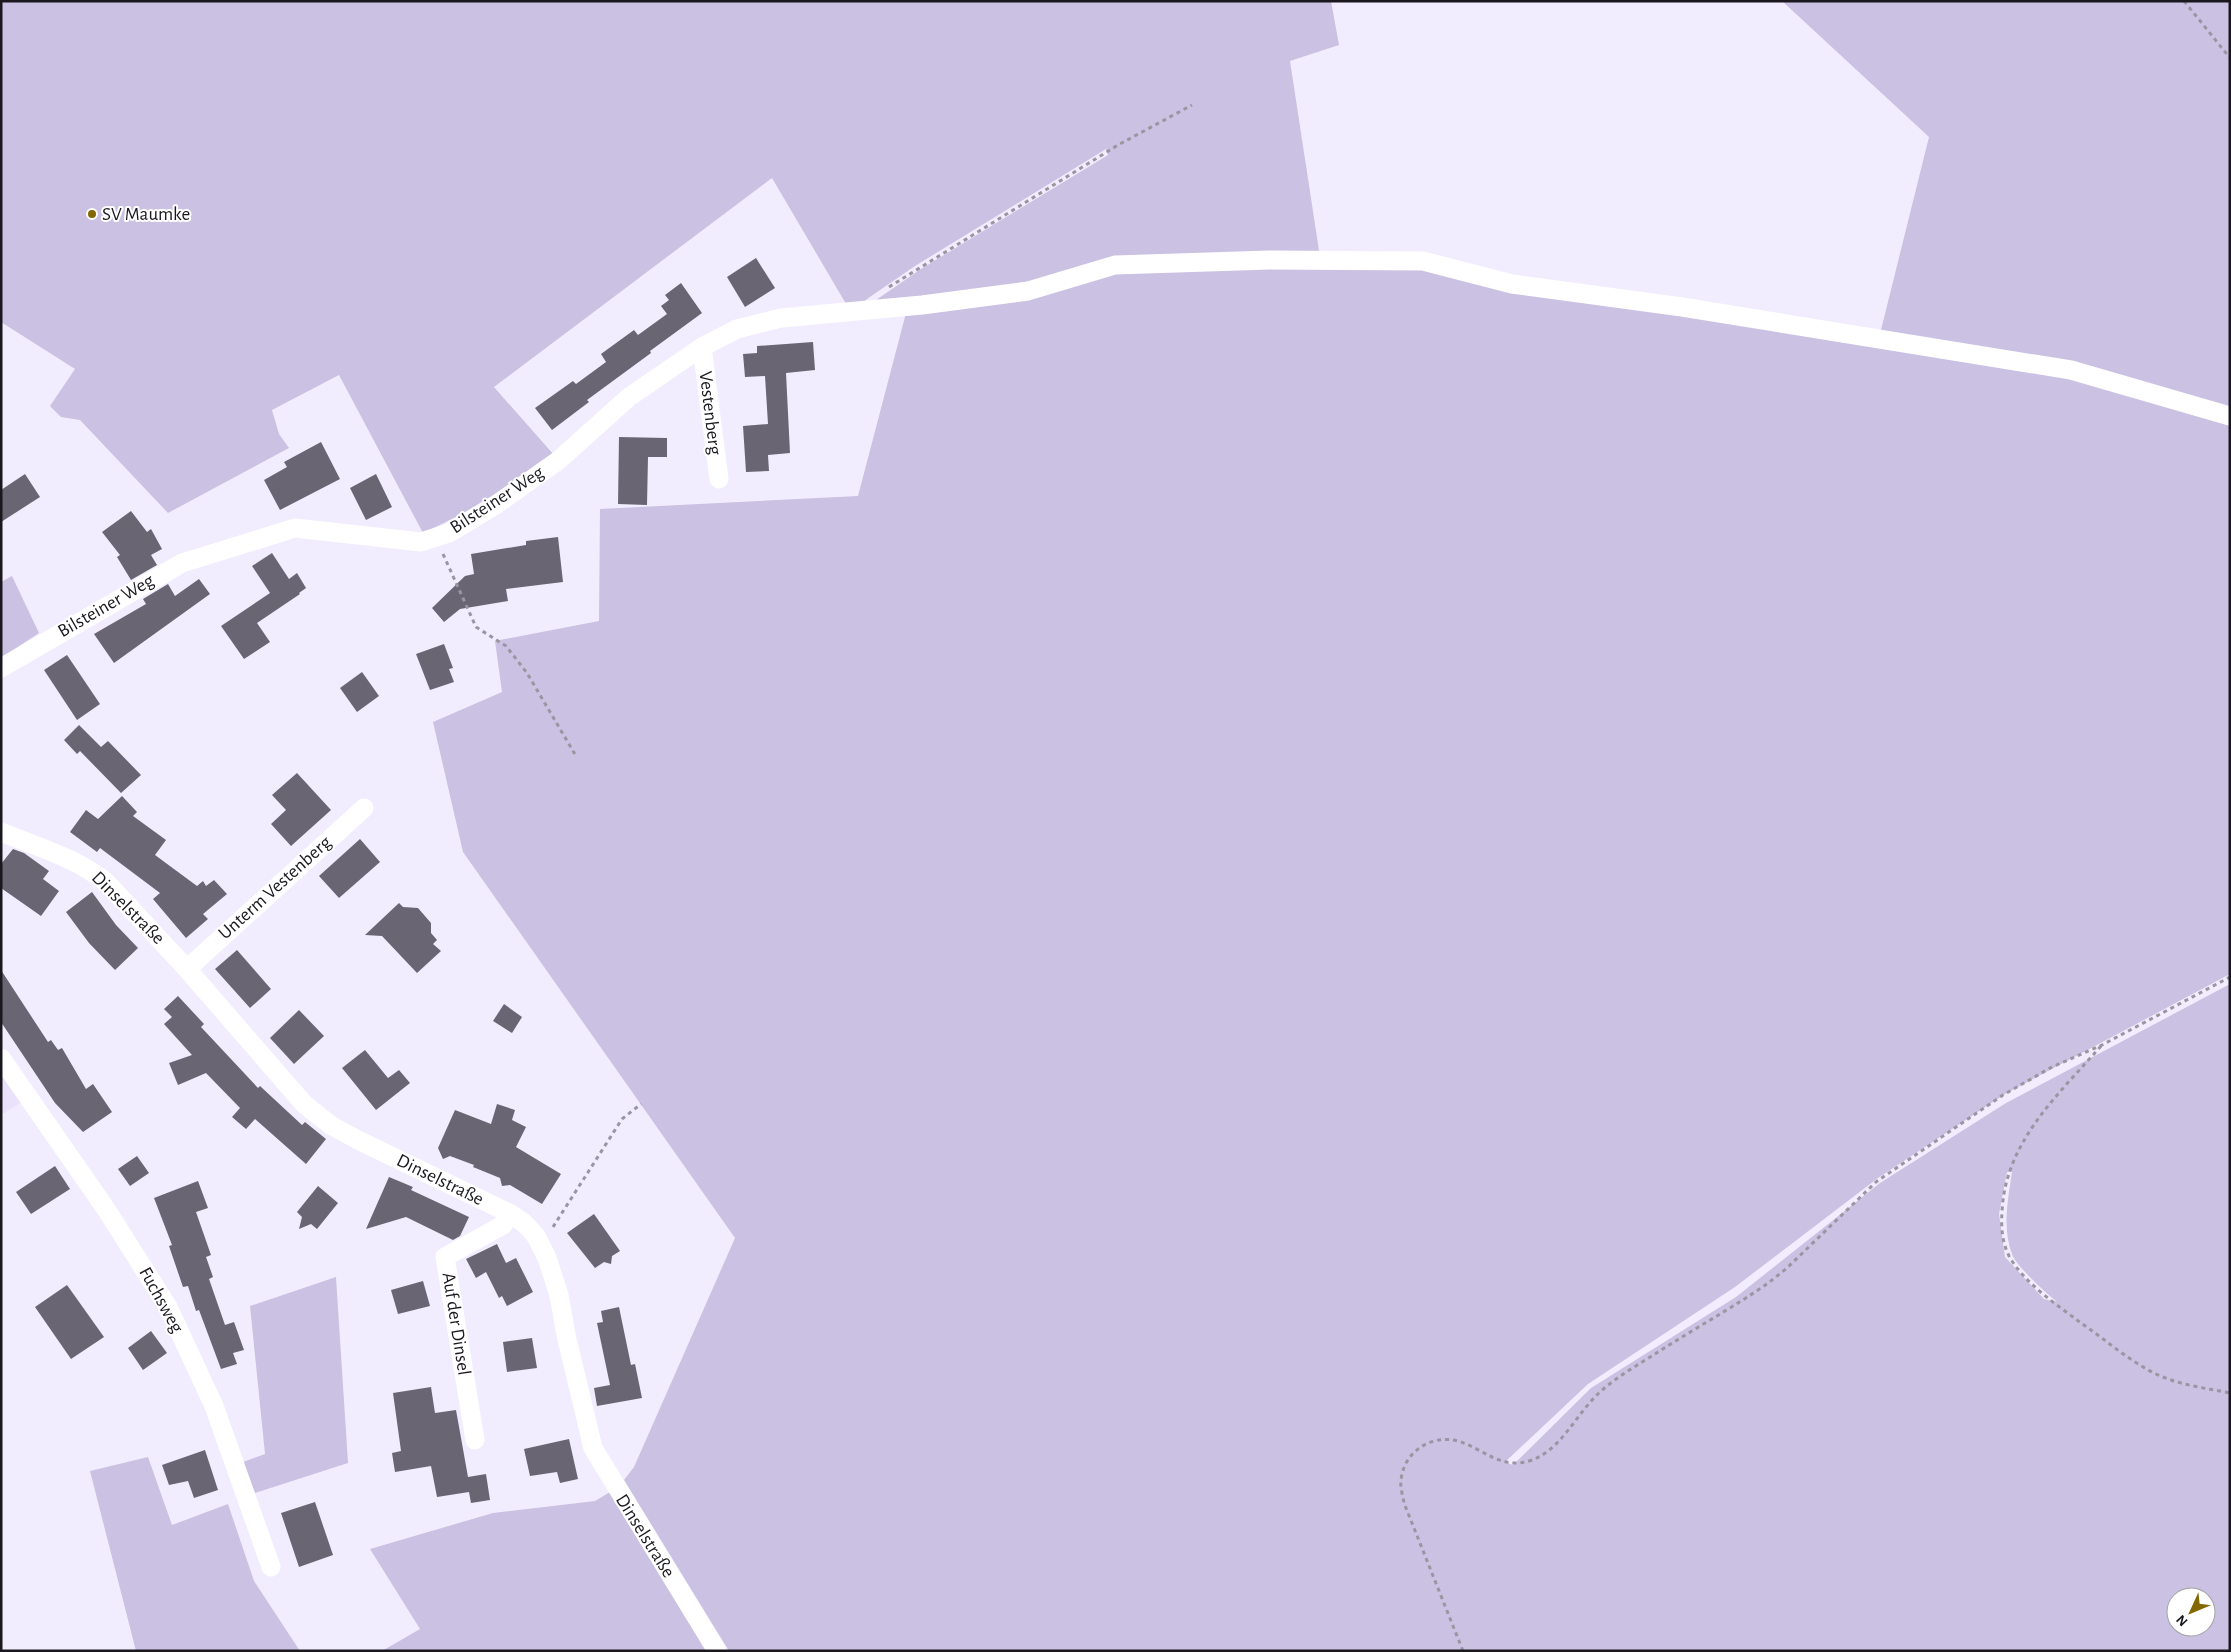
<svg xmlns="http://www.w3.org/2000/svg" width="2231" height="1652" viewBox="0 0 2231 1652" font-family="'Alegreya Sans',sans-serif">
  <rect width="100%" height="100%" fill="#f2edfe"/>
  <polygon fill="#e9e2fa" points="1,1072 22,1102 1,1115"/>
  <g fill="#cbc1e2" fill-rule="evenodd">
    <polygon points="1,1 1331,1 1339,45 1290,61 1320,257 1104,261 1027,286 871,306 876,300 921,269 1108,155 1106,149 915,266 867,299 860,306 849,309 772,178 494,387 554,455 491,500 423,533 339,375 272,410 279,434 289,448 168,513 80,420 61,417 50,406 75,369 1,322"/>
    <polygon points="1782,1 2230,1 2230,409 1880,334 1929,137"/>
    <path d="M1434 266 2070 374 2230 420V974L2005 1094 1878 1178 1735 1287 1588 1384 1505 1462 1513 1465 1591 1388 1736 1297 1880 1183 2006 1103 2230 984V1651H729L624 1480 634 1467 735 1238 463 852 433 722 502 692 495 641 599 621 600 509 858 496 906 313 1110 271ZM2007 1172H2012C2008 1200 2002 1227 2012 1254 2015 1265 2047 1294 2057 1302L2044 1299 2005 1257 1999 1214ZM2176 1597H2206V1627H2176Z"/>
    <polygon points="12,576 39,633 1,658 1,582"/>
    <polygon points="336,1277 348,1463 255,1493 243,1462 265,1454 250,1306"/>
    <polygon points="148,1457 172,1525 228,1504 254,1581 300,1651 136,1651 90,1471"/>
    <polygon points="610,1492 710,1651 382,1651 420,1629 370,1549 493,1513 595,1501"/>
  </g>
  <g fill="#696573">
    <polygon points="756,258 775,288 745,307 727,277"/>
    <polygon points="681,283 702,313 650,351 651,353 587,400 589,402 552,430 535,408 573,381 576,384 606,362 601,354 634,330 638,335 667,314 661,306 669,300 665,295"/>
    <polygon points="813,342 815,370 786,373 790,453 768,455 769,471 746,472 743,426 768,424 765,376 745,377 743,354 757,353 757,346"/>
    <polygon points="619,437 667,438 667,457 648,457 647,505 618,504"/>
    <polygon points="321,442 340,479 280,510 264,480 287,467 284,462"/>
    <polygon points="25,474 40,497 1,522 1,490"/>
    <polygon points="376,474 392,507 366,520 350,488"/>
    <polygon points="131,511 147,532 151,529 162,549 151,555 157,565 131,580 117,557 120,555 102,532"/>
    <polygon points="558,537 563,582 506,589 508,601 460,609 444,622 432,608 465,576 474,574 471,554 526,545 526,541"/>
    <polygon points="272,553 289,579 297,573 306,588 299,593 300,594 257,623 270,642 244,659 221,626 270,593 252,566"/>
    <polygon points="199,579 210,594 114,663 94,634 146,604 143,599 168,584 175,596"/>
    <polygon points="444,644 453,668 449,669 454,682 430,690 416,654"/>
    <polygon points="67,655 100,704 77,720 44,670"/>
    <polygon points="362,672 379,696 357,712 340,688"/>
    <polygon points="79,725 101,747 108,741 141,775 121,793 80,751 77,754 64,740"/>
    <polygon points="297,773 331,810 291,846 271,824 286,810 272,795"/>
    <polygon points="122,796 137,812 133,816 166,840 155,855 197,886 203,881 206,886 214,880 227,894 203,914 208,919 186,938 153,899 160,893 100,848 97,852 70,832 86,810 98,819"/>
    <polygon points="360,839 380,862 339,898 319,876"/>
    <polygon points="13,849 24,853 49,871 43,879 59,891 41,916 1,888 1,864"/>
    <polygon points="92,892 116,925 138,948 115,970 89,943 66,912"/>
    <polygon points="399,903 403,907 418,908 431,923 431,933 437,940 433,944 441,951 417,973 382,936 365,935"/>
    <polygon points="237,950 271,989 250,1008 215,969"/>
    <polygon points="1,970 48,1042 51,1040 58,1050 62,1048 86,1089 93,1084 112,1112 83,1132 55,1103 1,1022"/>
    <polygon points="178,996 204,1024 201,1027 258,1088 260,1086 302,1125 305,1122 326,1139 306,1164 255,1119 246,1129 232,1117 240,1108 206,1073 178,1085 169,1063 192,1055 164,1024 172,1017 164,1009"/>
    <polygon points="504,1004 522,1017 512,1033 493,1021"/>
    <polygon points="299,1010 324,1036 294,1064 270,1038"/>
    <polygon points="365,1050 388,1078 399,1070 410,1083 376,1110 342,1068"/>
    <polygon points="497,1104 515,1110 512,1120 526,1127 516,1147 561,1174 542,1204 510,1185 502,1186 500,1178 473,1167 474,1165 450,1156 443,1159 438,1148 455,1110 491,1124"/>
    <polygon points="137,1156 149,1173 130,1186 118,1169"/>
    <polygon points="55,1166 70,1189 31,1214 16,1192"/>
    <polygon points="389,1177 413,1187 411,1190 469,1217 460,1236 453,1240 406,1217 366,1229"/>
    <polygon points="198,1181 208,1208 196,1212 211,1255 206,1257 213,1277 209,1279 225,1325 234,1322 244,1350 233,1353 237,1364 221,1369 199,1310 196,1311 188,1286 183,1287 169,1246 172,1245 154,1198"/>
    <polygon points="318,1186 338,1203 317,1229 311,1224 299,1229 302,1217 297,1212"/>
    <polygon points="594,1214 620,1251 612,1256 611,1264 604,1262 595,1268 567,1233"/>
    <polygon points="497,1244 506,1263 516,1258 533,1292 507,1306 502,1296 499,1298 486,1272 476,1278 466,1259"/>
    <polygon points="423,1281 430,1306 398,1314 391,1290"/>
    <polygon points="67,1285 104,1337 71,1359 35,1307"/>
    <polygon points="619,1307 631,1365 635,1364 642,1398 597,1406 594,1388 610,1385 597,1323 603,1322 601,1311"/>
    <polygon points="151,1331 167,1353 143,1370 128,1348"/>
    <polygon points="532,1338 537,1368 507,1372 503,1342"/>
    <polygon points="431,1387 435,1413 456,1410 468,1477 486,1474 490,1500 471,1503 469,1492 437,1497 431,1466 395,1472 392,1453 401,1451 393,1393"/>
    <polygon points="569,1439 578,1479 560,1483 557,1472 530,1476 524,1449"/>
    <polygon points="205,1450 218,1490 194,1498 188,1481 169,1485 162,1465"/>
    <polygon points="315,1502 333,1555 299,1567 281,1513"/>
  </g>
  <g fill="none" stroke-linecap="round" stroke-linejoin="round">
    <g stroke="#9996a2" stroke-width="3" stroke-dasharray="4 4" stroke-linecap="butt">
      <polyline points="2184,1 2230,58"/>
      <polyline points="889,287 1118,145 1192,105"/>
      <polyline points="443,554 476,627 506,646 527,673 576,756"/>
      <path d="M2101 1046C2058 1095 2005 1142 2002 1212 2001 1227 2002 1242 2009 1256 2025 1284 2056 1304 2081 1323 2106 1340 2129 1361 2156 1374 2179 1385 2205 1388 2230 1393"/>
      <polyline points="553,1227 622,1119 641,1104"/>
      <path d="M1463 1651 1404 1503C1403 1496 1400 1488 1401 1481 1403 1452 1431 1434 1458 1441 1484 1449 1502 1471 1532 1460 1562 1449 1576 1414 1599 1393 1616 1377 1638 1365 1658 1352 1694 1329 1732 1308 1767 1284L1787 1268 1876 1182 2003 1095 2052 1067 2102 1045 2230 977"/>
    </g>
    <g stroke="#fff" stroke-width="19">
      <polyline points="702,347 719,479"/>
      <polyline points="1,668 182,563 295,528 421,542 449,533 497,504 559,460 629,397 702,347 737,329 781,318 922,305 1028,291 1115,265 1269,260 1423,261 1512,284 1682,307 2071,370 2230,416"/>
      <path d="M1 832C38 847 77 858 107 883L187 969 305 1105 332 1126 360 1141 509 1213 524 1223 536 1236 547 1258 559 1295 566 1335 593 1448 717 1651"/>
      <polyline points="187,969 364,808"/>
      <polyline points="1,1058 106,1209 168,1307 214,1406 271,1567"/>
      <polyline points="475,1440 445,1257 503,1225 509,1213"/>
    </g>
  </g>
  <circle fill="#836700" stroke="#fff" stroke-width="2" cx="92" cy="214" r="5"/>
  <g text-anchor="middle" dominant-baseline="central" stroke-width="4" stroke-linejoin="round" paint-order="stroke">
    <g font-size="19" fill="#1a181e" stroke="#fff" text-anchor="start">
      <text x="102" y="214">SV Maumke</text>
    </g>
    <g font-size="19" fill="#1a181e" stroke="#fff">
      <text transform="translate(710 413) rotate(83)">Vestenberg</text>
      <text transform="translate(497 500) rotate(-33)">Bilsteiner Weg</text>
      <text transform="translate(106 606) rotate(-30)">Bilsteiner Weg</text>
      <text transform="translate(275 888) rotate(-42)">Unterm Vestenberg</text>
      <text transform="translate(128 908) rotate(45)">Dinselstraße</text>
      <text transform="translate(440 1180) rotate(26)">Dinselstraße</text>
      <text transform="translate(161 1300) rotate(61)">Fuchsweg</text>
      <text transform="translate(456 1324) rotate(81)">Auf der Dinsel</text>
      <text transform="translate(645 1536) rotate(58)">Dinselstraße</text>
    </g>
  </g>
  <rect width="2231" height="1652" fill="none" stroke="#1a181e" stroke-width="5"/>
  <g transform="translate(2191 1612) rotate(226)"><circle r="24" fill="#ffffff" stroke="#a3a3a5"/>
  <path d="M0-4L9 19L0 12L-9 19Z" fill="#836700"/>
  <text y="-8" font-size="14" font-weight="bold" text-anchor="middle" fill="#1a181e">N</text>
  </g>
</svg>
